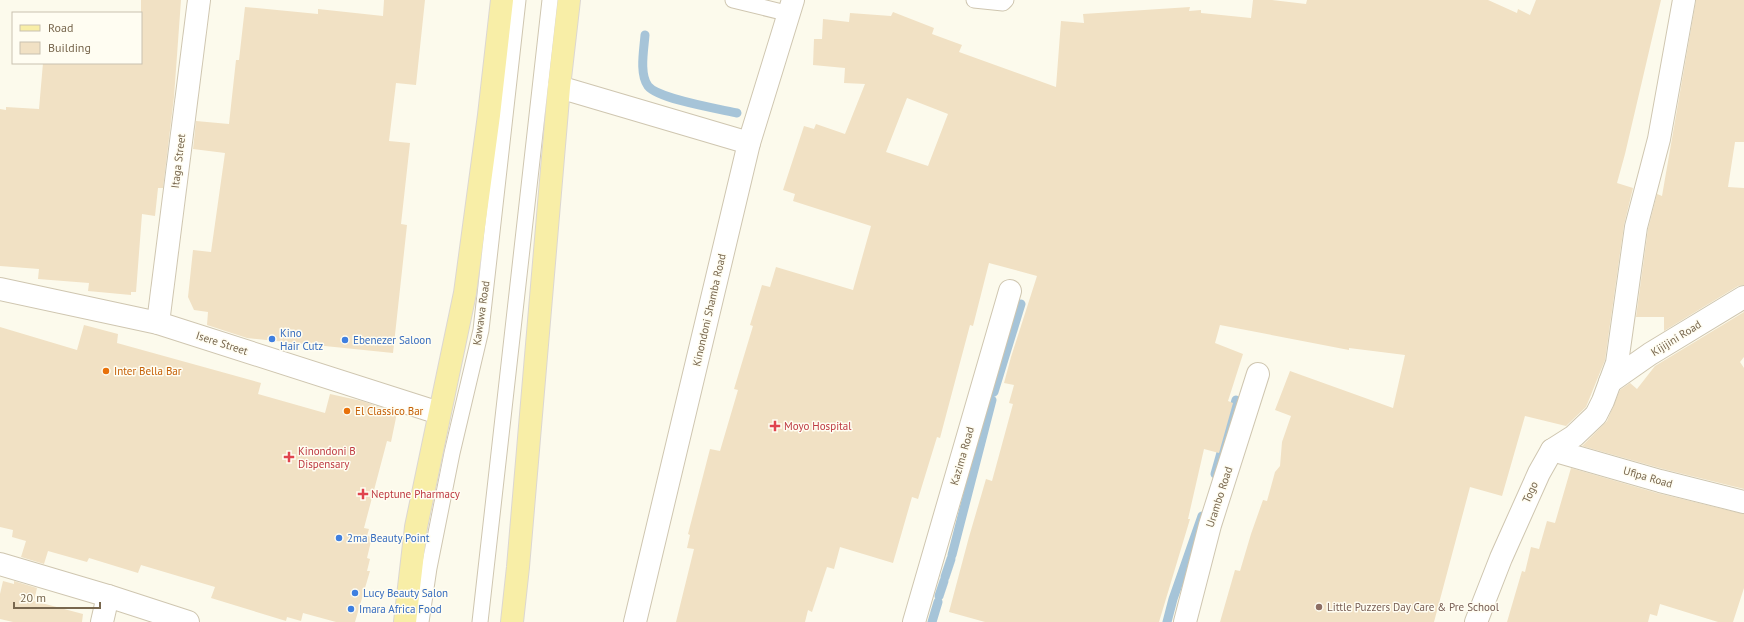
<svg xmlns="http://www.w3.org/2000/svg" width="1744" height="622" viewBox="0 0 1744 622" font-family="'PT Sans',sans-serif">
  <rect width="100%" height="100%" fill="#fcfaec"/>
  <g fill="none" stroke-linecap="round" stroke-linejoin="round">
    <g stroke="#a6c4d8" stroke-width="9">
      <path d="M645 35C644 49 639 74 648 86 658 99 719 109 737 113"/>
      <polyline points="994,392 1021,304"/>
      <polyline points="1215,474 1236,400"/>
      <polyline points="952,555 992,400"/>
      <polyline points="945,577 951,559"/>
      <polyline points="939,596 944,581"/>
      <polyline points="932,622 938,602"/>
      <polyline points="1167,622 1173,599 1202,516"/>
    </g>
  </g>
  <g fill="#f1e1c4" fill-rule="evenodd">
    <polygon points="141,0 181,0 174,97 163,188 158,188 155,216 142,214 136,292 131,292 131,295 88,291 89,283 38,279 39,269 0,266 0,109 6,110 6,107 39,109 43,63 141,63"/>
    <polygon points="384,0 425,0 416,85 396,83 389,141 410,143 401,224 407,225 393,353 247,338 207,325 208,312 194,310 188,297 193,250 211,252 225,153 193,149 196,121 229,124 236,60 239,60 245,7 318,14 318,9 383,16"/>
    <path d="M1253 0H1272L1306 4 1307 0H1488L1517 13 1518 9 1530 15 1536 0H1661L1625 154 1617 183 1633 188 1624 225 1605 360 1586 407 1566 426 1525 416 1502 496 1470 487 1434 622H1220L1235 570 1240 571 1251 534 1263 500 1267 501 1275 472 1280 466 1282 442 1291 416 1275 410 1290 371 1393 408 1405 355 1349 348V350L1220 325 1215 343 1243 354 1228 401 1233 403 1219 453 1204 449 1188 519H1190L1159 622H985L949 612 969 537 986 479 992 481 1013 404 1009 403 1014 385 1004 383 1011 357 1037 276 989 263 973 326 970 325 940 438 937 437 918 499 912 497 893 563 840 547 834 569 827 567 812 612 808 610 805 622H676L694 549 687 548 690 535 688 534 710 449 720 451 738 390 734 389 753 326 750 325 762 285 770 287 776 267 853 290 871 226 793 201 795 194 783 190 804 126 814 129 816 124 845 134 865 84 844 83 845 68 813 65 814 39H822L823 19 849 22 850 13 891 16 893 12 934 28 932 34 962 45 959 52 1056 87 1061 21 1084 23 1083 14 1190 7 1189 11 1201 10V13L1251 18ZM907 98 948 114 928 166 886 152Z"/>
    <polygon points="1696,0 1744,0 1744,142 1735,142 1728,187 1744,188 1744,285 1738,286 1664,331 1664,317 1636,317 1648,229 1657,194 1662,196"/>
    <polygon points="1744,312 1744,357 1740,362 1744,368 1744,489 1663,469 1582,446 1607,421 1620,390 1630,383 1637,389 1655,366"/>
    <polygon points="84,325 118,334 117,343 261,383 258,394 325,413 330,394 362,401 397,413 391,442 387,441 364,528 369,529 367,536 372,537 367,558 370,559 367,571 370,571 355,622 336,622 303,613 301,621 287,617 286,621 211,598 215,587 141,565 138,573 89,558 87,562 48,551 44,564 21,557 26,541 12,537 13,530 0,527 0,327 77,350"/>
    <polygon points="1571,468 1657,493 1744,514 1744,588 1733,622 1718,622 1660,604 1657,616 1650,614 1648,622 1507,622 1522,571 1525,572 1531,547 1539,549 1547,521 1555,523"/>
    <polygon points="3,581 14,584 14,581 37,588 34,601 83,614 82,622 13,622 0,619 0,594"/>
  </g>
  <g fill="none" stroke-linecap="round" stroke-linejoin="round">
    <defs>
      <g id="lane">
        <polyline points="733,0 790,14"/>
        <polyline points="974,0 1003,3 1006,0"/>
        <polyline points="421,622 429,568 452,453 481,330 518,0"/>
        <polyline points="480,622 550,0"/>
      </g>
      <g id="street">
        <polyline points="559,87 749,143"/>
        <polyline points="0,289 158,323 439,413"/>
        <polyline points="158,323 199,0"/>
        <polyline points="1610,382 1650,354 1744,297"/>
        <polyline points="1552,450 1660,481 1744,502"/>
        <polyline points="0,564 108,596 188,622"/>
        <polyline points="102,622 108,596"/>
        <polyline points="635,622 749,143 793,0"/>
        <polyline points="914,622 1010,291"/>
        <polyline points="1185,622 1210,525 1258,374"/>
        <polyline points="1476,622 1501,558 1539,473 1552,450 1574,436 1596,415 1603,401 1617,363 1636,227 1659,139 1684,0"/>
      </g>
      <g id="primary">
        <polyline points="405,622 416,527 465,293 489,115 502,0"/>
        <polyline points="512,622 518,567 559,87 569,0"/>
      </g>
    </defs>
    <use href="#lane" stroke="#cfc6b0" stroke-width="17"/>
    <use href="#street" stroke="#cfc6b0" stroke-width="24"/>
    <use href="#primary" stroke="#dcd7d1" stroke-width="24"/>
    <use href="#lane" stroke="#fff" stroke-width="15"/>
    <use href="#street" stroke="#fff" stroke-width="22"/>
    <use href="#primary" stroke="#f8eea7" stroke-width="22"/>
  </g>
  <g fill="#3f7fe0" stroke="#fffdf2" stroke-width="1.5">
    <circle cx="272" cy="339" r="4"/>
    <circle cx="345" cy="340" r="4"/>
    <circle cx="339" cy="538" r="4"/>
    <circle cx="355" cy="593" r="4"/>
    <circle cx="351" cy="609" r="4"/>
  </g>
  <g fill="#e8710a" stroke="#fffdf2" stroke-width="1.5">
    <circle cx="106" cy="371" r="4"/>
    <circle cx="347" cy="411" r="4"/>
  </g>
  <g fill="#e0444e" stroke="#fffdf2" stroke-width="1.5">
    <path d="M773 420h4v4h4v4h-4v4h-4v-4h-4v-4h4z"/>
    <path d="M287 451h4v4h4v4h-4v4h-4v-4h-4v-4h4z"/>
    <path d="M361 488h4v4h4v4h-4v4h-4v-4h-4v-4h4z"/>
  </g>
  <circle fill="#8d6e63" stroke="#fffdf2" stroke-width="1.5" cx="1319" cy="607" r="4"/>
  <g text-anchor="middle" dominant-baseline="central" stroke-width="3" stroke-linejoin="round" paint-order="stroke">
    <g font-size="11" fill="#78674e" stroke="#fffdf2">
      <text transform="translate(178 161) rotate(-83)">Itaga Street</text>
      <text transform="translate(709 310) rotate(-77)">Kinondoni Shamba Road</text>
      <text transform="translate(481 313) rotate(-82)">Kawawa Road</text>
      <text transform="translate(1676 338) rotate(-32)">Kijijini Road</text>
      <text transform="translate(222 343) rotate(18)">Isere Street</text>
      <text transform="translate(962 456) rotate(-74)">Kazima Road</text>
      <text transform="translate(1648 477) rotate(16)">Ufipa Road</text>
      <text transform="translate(1530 492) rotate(-65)">Togo</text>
      <text transform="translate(1219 497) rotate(-72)">Urambo Road</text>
    </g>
    <g font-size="11" fill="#366cbe" stroke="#fffdf2" text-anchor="start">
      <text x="280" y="333">Kino<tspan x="280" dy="13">Hair Cutz</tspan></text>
      <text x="353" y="340">Ebenezer Saloon</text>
      <text x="347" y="538">2ma Beauty Point</text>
      <text x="363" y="593">Lucy Beauty Salon</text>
      <text x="359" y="609">Imara Africa Food</text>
    </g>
    <g font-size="11" fill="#c56008" stroke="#fffdf2" text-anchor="start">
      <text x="114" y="371">Inter Bella Bar</text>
      <text x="355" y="411">El Classico Bar</text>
    </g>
    <g font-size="11" fill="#be3a42" stroke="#fffdf2" text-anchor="start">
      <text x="784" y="426">Moyo Hospital</text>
      <text x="298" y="451">Kinondoni B<tspan x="298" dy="13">Dispensary</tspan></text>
      <text x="371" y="494">Neptune Pharmacy</text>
    </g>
    <g font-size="11" fill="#785e54" stroke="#fffdf2" text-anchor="start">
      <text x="1327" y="607">Little Puzzers Day Care &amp; Pre School</text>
    </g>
  </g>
  <rect x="12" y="12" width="130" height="52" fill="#fffdf2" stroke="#c9c1b0"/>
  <rect x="20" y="25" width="20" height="6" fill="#f8eea7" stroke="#c9c1b0"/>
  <text x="48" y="32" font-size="12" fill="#78674e">Road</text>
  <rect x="20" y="42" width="20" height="12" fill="#f1e1c4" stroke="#c9c1b0"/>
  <text x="48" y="52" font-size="12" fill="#78674e">Building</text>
  <path d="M14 602v6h86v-6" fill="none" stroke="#78674e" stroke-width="2"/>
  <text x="20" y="602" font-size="12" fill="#78674e" stroke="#fffdf2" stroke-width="3" paint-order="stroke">20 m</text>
</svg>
